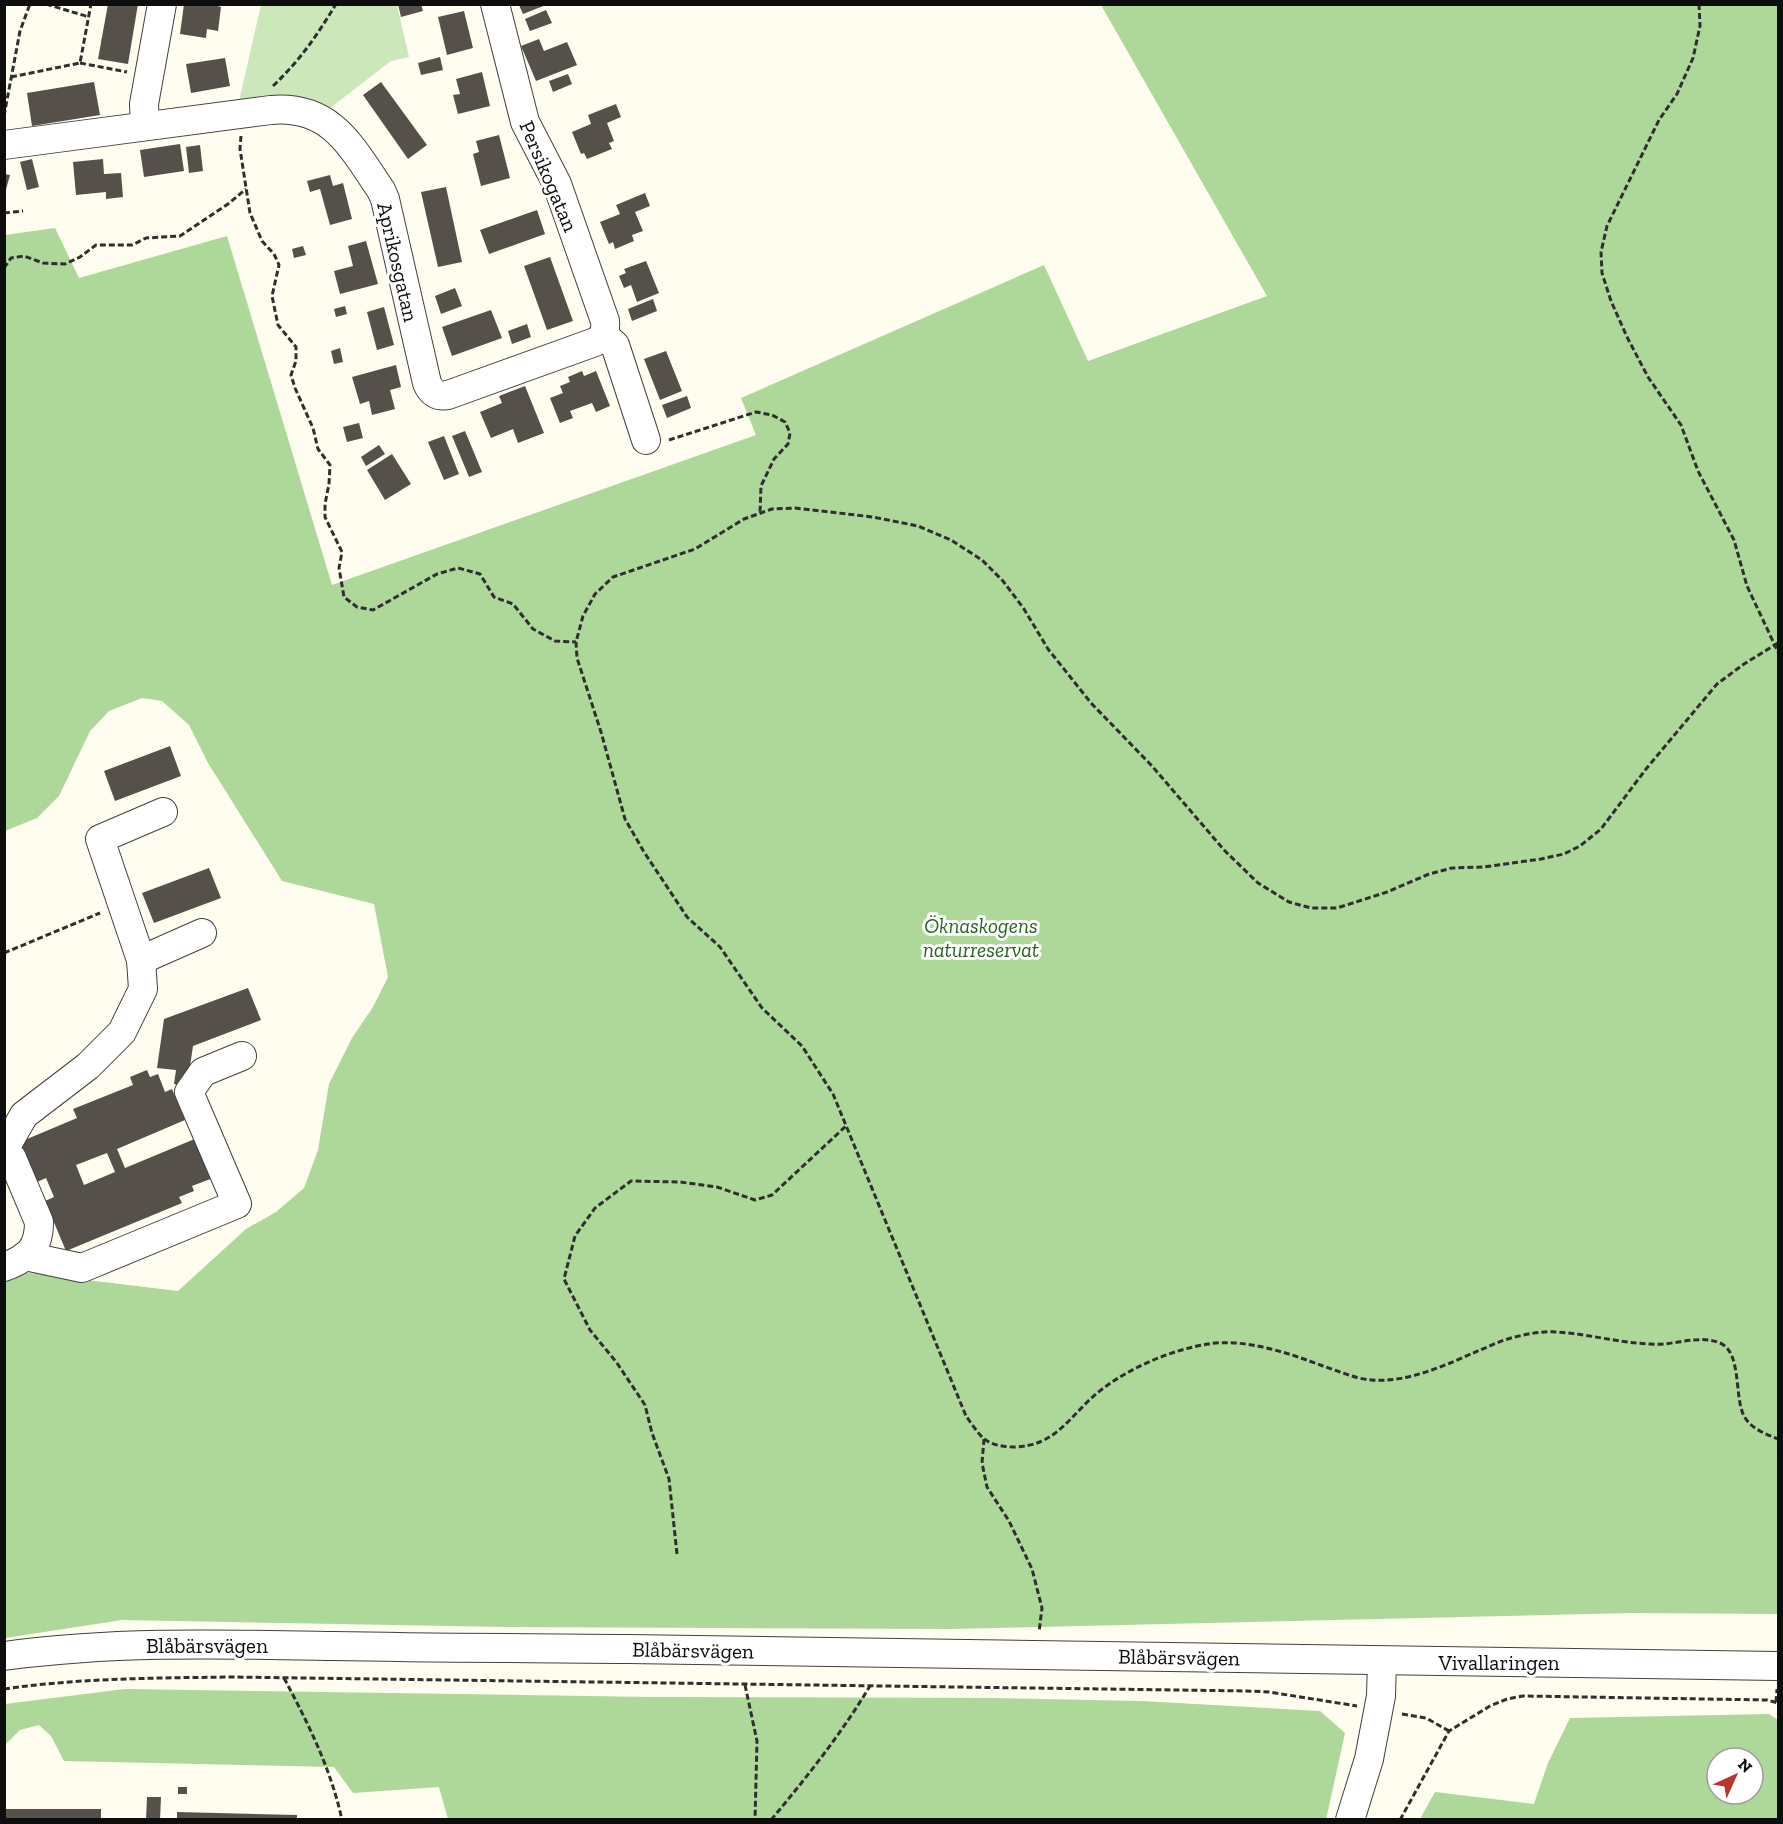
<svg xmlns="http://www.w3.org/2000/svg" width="1783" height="1824" viewBox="0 0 1783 1824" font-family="'Zilla Slab',serif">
  <rect width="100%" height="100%" fill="#fefdef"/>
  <polygon fill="#cce7ba" points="261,5 397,5 409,57 391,61 330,108 308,98 239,101"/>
  <g fill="#aed79a" fill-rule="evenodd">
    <polygon points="1101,5 1778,5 1778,1614 1632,1613 953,1629 507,1627 122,1620 5,1638 5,1274 29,1273 178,1291 246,1229 276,1212 304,1188 318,1150 329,1084 352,1038 373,1007 388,977 374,904 282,881 208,763 189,725 162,701 142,698 109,711 90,731 59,796 37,818 5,831 5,235 55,228 79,278 227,236 332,585 756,435 741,398 1044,265 1088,361 1267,296"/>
    <polygon points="125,1689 651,1697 993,1698 1141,1701 1320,1711 1345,1733 1326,1820 448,1819 439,1787 353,1793 334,1767 64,1761 51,1736 39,1725 20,1730 5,1745 5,1704"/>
    <path d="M1769 1714 1778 1720V1819H1420L1435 1792 1534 1804 1548 1763 1570 1718ZM1717 1758H1753V1794H1717Z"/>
  </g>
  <g fill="#56504a" fill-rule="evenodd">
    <polygon points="108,4 138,4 128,64 98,59"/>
    <polygon points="184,4 210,4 221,7 218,31 207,29 206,38 180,34"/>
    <polygon points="398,4 421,4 423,11 401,17"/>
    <polygon points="519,5 546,5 523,14"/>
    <polygon points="546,10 552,23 530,31 525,19"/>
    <polygon points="464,11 473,48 447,55 438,17"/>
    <polygon points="539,39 544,51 567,42 577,65 536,81 521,46"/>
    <polygon points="440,57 443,70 421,75 418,63"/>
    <polygon points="225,58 230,86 191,93 186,64"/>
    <polygon points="482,72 490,106 458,114 453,95 460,94 456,79"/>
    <polygon points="568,74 572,84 553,92 549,81"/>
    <polygon points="94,82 100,115 32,126 27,93"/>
    <polygon points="381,82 427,145 408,159 363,95"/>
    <polygon points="616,104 621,117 607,123 614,141 609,143 612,149 587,159 584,153 581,154 572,132 591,124 588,115"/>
    <polygon points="499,135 510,178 481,186 473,154 479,152 476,141"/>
    <polygon points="180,144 184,171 144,177 140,150"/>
    <polygon points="200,145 203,171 189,173 186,147"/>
    <polygon points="32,159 39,187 27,190 20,162"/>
    <polygon points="103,159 104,174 121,173 123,197 106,199 106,192 76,195 73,162"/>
    <polygon points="4,174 10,175 5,193 4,193"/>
    <polygon points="330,175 333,186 343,183 352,219 330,225 320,189 310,192 307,181"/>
    <polygon points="446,187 462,262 438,267 421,192"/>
    <polygon points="645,193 650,206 635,212 643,231 632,235 634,241 615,249 613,242 609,244 600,222 620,214 616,205"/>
    <polygon points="537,210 545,234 489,254 480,230"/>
    <polygon points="366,241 378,284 340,294 334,271 353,266 348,246"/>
    <polygon points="303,246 306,255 294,258 292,249"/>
    <polygon points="550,257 573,321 547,330 524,266"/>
    <polygon points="646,261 659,293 637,302 631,285 624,288 619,276 626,273 624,269"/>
    <polygon points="455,288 462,306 441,314 435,296"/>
    <polygon points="653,299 657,311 632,321 628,309"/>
    <polygon points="345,306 347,314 336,317 334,309"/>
    <polygon points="384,307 394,345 377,350 367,312"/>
    <polygon points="491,310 502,338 452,356 442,327"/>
    <polygon points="527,324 531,337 512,344 508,331"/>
    <polygon points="340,348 343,362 334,364 331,351"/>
    <polygon points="666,351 682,391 660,400 644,359"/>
    <polygon points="396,365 401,387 390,390 395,409 372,415 369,401 360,404 352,377"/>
    <polygon points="582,371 584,376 596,371 610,406 596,412 592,403 570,411 573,418 560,423 550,398 563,393 560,386 570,382 568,377"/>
    <polygon points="525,386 544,433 518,443 513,429 491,438 480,412 502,403 499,396"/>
    <polygon points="687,396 691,408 667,418 662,405"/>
    <polygon points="359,423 363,438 347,442 343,427"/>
    <polygon points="465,431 482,472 469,477 452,436"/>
    <polygon points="444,436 459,474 444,480 428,442"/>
    <polygon points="379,445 385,454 366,466 361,457"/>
    <polygon points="392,454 411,484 385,500 367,470"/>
    <polygon points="170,746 181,776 115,801 104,771"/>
    <polygon points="209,868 221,898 154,923 142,893"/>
    <polygon points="248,988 261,1020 193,1046 187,1087 174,1084 176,1070 157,1068 164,1019"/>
    <path d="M147 1070 150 1077 158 1074 165 1092 172 1089 185 1120 117 1149 125 1168 197 1138 213 1178 192 1186 194 1191 179 1197 182 1203 66 1251 45 1201 54 1197 46 1178 37 1182 20 1142 77 1118 73 1109 133 1085 130 1077ZM107 1153 115 1172 84 1185 76 1165Z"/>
    <rect x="178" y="1787" width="9" height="7"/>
    <polygon points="147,1797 161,1797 160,1820 146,1820"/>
    <rect x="4" y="1809" width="97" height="11"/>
    <polygon points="177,1812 297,1815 297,1820 177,1820"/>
  </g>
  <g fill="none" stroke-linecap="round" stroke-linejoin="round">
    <defs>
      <g id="minor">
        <polyline points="145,126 144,104 162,4"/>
        <path d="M4 145 271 110C331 105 351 146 381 190L385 199 427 383C431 393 438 397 448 395L595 342C604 337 606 331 605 321L557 184 525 122 495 4"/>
        <polyline points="604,335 615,345 646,440"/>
        <polyline points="141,960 202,933"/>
        <polyline points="4,1150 24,1115 88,1066 122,1032 143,989 141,960 100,839 163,812"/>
        <path d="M4 1151 12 1158 39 1222C39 1249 28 1258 4 1267"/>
        <polyline points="25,1256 82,1268 237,1204 189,1092 203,1072 242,1056"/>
        <path d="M4 1656C114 1641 224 1644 334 1646 432 1648 530 1648 628 1649 1012 1653 1395 1660 1778 1666"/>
        <polyline points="1350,1820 1369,1759 1381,1696 1382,1661"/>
      </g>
    </defs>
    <use href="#minor" stroke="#404040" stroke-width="30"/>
    <g stroke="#2f2f2f" stroke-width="3" stroke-dasharray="6 3" stroke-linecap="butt">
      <polyline points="46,4 89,17"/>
      <polyline points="1699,4 1700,26 1693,58 1677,94 1659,120 1607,226 1601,252 1602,273 1611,301 1627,337 1648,377 1681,425 1698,471 1734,540 1747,586 1778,652"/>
      <polyline points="80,63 127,72"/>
      <polyline points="11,77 80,63 91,4"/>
      <path d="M273 86C301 59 316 37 336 4"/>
      <polyline points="4,116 20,31 30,4"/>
      <polyline points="241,136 240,149 250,213 262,241 274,254 279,265 272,296 278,325 296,347 296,361 291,375 295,388 313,428 318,449 330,465 329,484 325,504 325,517 342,552 339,568 344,597 357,607 373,610 437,574 458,568 480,574 494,597 513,604 533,629 555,641 576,642"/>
      <polyline points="4,213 23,211"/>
      <polyline points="4,268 11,258 24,256 43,263 65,264 80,257 96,245 132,245 146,238 180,236 228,204 246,189"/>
      <polyline points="669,440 756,412 772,415 785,422 790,433 788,444 774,459 761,486 760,513"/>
      <path d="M1778 643 1744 664 1717 684 1646 769 1601 829 1580 846 1564 854 1541 859 1484 867 1452 868 1429 874 1387 892 1337 908H1311L1289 902 1258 883 1225 851 1152 766 1091 703 1048 649 1024 609 1003 581 982 560 951 540 918 526 873 517 795 508 772 509 744 519 695 549 613 577 595 594 583 616 576 642 577 658 601 732 625 819 644 852 687 917 720 947 762 1008 802 1046 833 1094 966 1416C971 1423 977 1432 983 1438 991 1445 1004 1447 1014 1447 1058 1446 1070 1414 1101 1390 1131 1367 1171 1350 1208 1344 1244 1338 1289 1353 1323 1366 1339 1371 1355 1379 1372 1380 1409 1383 1448 1364 1480 1350 1490 1346 1500 1341 1511 1338 1526 1334 1542 1331 1557 1332 1589 1334 1619 1343 1651 1344 1674 1346 1698 1334 1720 1343 1742 1352 1734 1397 1744 1416 1751 1429 1766 1434 1778 1439"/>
      <polyline points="4,953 100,913"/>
      <polyline points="984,1439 982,1463 987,1487 1009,1521 1032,1569 1042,1608 1039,1632"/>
      <polyline points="677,1554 669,1479 652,1433 645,1405 617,1363 590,1330 564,1279 575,1236 595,1208 631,1181 680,1182 717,1187 755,1200 772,1195 846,1126"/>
      <path d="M284 1678C308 1723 331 1769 342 1820"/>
      <polyline points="745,1685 757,1741 755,1820"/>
      <path d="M4 1689C80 1678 156 1678 232 1677L1247 1691 1269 1692 1357 1706"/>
      <polyline points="1776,1702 1777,1689"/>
      <polyline points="1402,1714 1426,1718 1449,1731"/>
      <path d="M771 1820C807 1777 841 1734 870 1686"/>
      <polyline points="1400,1820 1449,1731 1490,1706 1507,1699 1523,1696 1767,1700 1778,1703"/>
    </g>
    <use href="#minor" stroke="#fff" stroke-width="28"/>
  </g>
  <g text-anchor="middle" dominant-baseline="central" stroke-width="6" stroke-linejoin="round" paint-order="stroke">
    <g font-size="21" fill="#0d0d0d" stroke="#fff">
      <text transform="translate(549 176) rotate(67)">Persikogatan</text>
      <text transform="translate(398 262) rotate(77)">Aprikosgatan</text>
      <text x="207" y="1645">Blåbärsvägen</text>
      <text transform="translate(693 1650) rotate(1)">Blåbärsvägen</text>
      <text transform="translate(1179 1657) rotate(1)">Blåbärsvägen</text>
      <text x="1499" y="1662">Vivallaringen</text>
    </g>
    <g font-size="21" font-style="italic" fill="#266320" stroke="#fff">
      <text x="981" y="925">Öknaskogens<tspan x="981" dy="24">naturreservat</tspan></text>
    </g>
  </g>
  <rect width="1783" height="1824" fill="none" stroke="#0d0d0d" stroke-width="12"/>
  <g transform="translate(1735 1776) rotate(45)"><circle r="28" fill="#ffffff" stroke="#9e9e9e" stroke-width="1.5"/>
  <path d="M0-4.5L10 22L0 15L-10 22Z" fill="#b8352b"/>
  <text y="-9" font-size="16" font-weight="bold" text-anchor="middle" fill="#0d0d0d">N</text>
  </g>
</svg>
